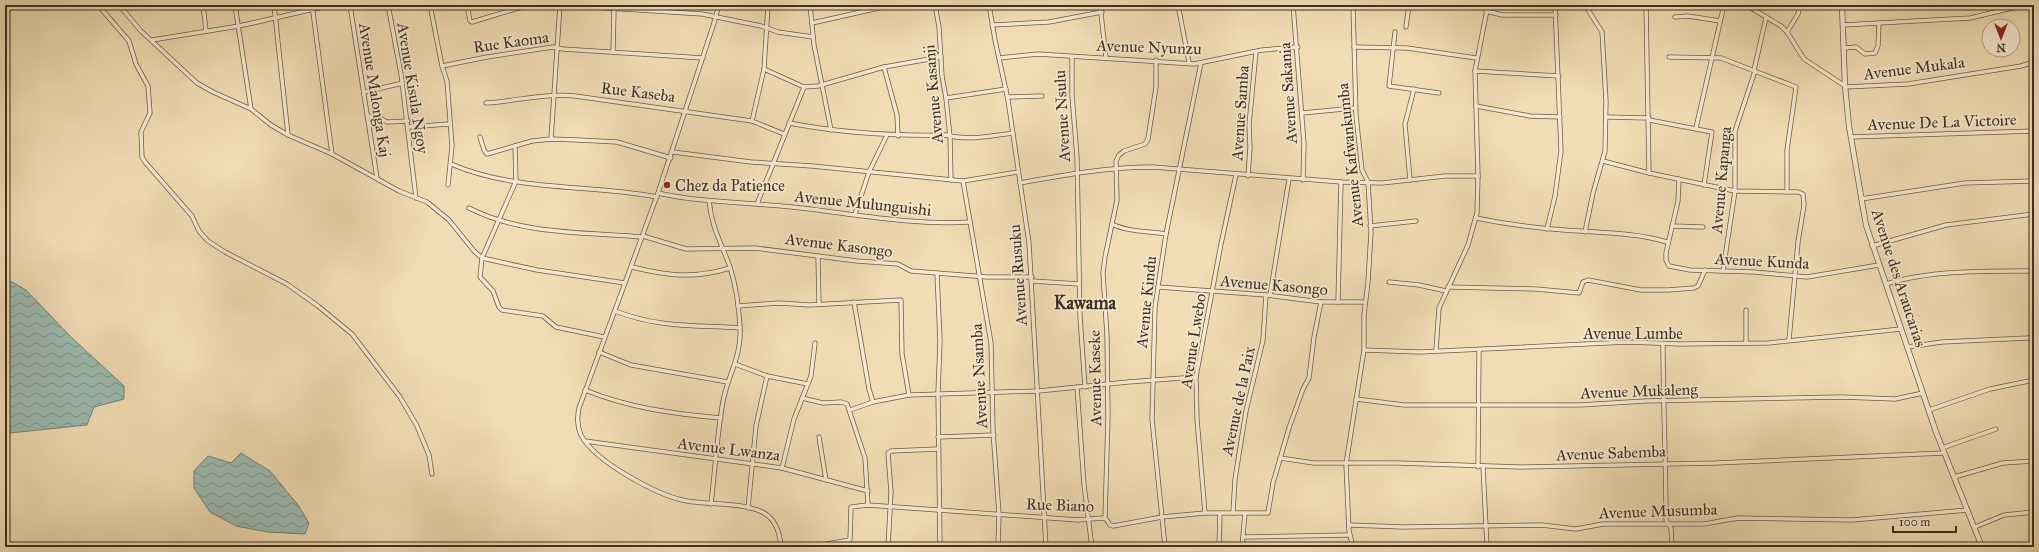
<svg xmlns="http://www.w3.org/2000/svg" width="2039" height="552" viewBox="0 0 2039 552" font-family="'IM FELL Great Primer',serif">
  <defs>
    <pattern id="water-waves" width="16" height="10" patternUnits="userSpaceOnUse"><rect width="16" height="10" fill="#9bbbb2"/><path d="M0 5q4-4 8 0t8 0" fill="none" stroke="#809890"/></pattern>
  </defs>
  <rect width="100%" height="100%" fill="#f1ddb5"/>
  <filter id="stains"><feTurbulence type="fractalNoise" baseFrequency=".005" numOctaves="4"/><feColorMatrix values="0 0 0 0 .2 0 0 0 0 .09 0 0 0 0 .02 0 0 0 .5 -.17"/></filter>
  <radialGradient id="worn" r=".72"><stop offset=".6" stop-color="#630" stop-opacity="0"/><stop offset="1" stop-color="#630" stop-opacity=".3"/></radialGradient>
  <g fill="url(#water-waves)" stroke="#768378">
    <polygon points="5,278 26,290 71,337 124,386 124,399 94,407 87,425 10,433 5,430"/>
    <polygon points="241,453 270,471 298,505 309,523 305,534 267,532 236,526 210,512 194,488 194,471 208,456 231,463"/>
  </g>
  <g fill="none" stroke-linecap="round" stroke-linejoin="round">
    <defs>
      <g id="minor">
        <polyline points="98,5 129,41 136,64 148,86 150,113 141,132 142,157 145,162 192,216 199,231 208,241 225,252 287,284 318,306 352,334 400,397 417,426 429,455 432,474"/>
        <polyline points="119,5 141,31 197,83 213,92 251,109 271,125 288,135 332,154 399,191 427,202 449,220 474,251 482,258 537,270 625,283"/>
        <polyline points="203,5 206,31"/>
        <polyline points="235,5 251,109"/>
        <polyline points="274,5 288,135"/>
        <polyline points="312,5 332,154"/>
        <polyline points="350,5 377,178"/>
        <polyline points="388,5 401,74 416,198"/>
        <polyline points="430,5 442,66"/>
        <polyline points="467,5 470,21 472,22 515,9 533,5"/>
        <polyline points="560,5 702,14 761,26 778,32 813,37"/>
        <path d="M719 5 713 26 658 193 579 408C577 417 577 426 581 435 594 461 658 496 687 501 709 505 745 502 764 513 776 520 780 534 781 547"/>
        <polyline points="810,5 814,45 831,130"/>
        <polyline points="935,5 939,27 942,76 946,98 950,137 951,180"/>
        <polyline points="989,5 995,40 1008,100 1029,243 1046,547"/>
        <polyline points="1100,5 1106,58"/>
        <polyline points="1178,5 1189,62"/>
        <polyline points="1293,5 1304,144 1303,180"/>
        <polyline points="1585,5 1602,32 1606,101 1605,151 1593,193 1585,232"/>
        <polyline points="1646,5 1649,173"/>
        <polyline points="1746,5 1781,26 1787,32 1804,59 1845,86"/>
        <polyline points="1178,7 1189,5"/>
        <polyline points="1486,11 1502,15 1556,15"/>
        <polyline points="1675,17 1688,16 1720,21"/>
        <polyline points="812,23 892,5"/>
        <polyline points="992,25 1049,22 1102,12"/>
        <polyline points="1843,25 1970,18 2025,5"/>
        <polyline points="1406,27 1409,5"/>
        <polyline points="1395,32 1389,86 1439,93"/>
        <polyline points="1787,32 1798,14 1800,5"/>
        <polyline points="152,40 239,26 332,5"/>
        <polyline points="1354,47 1407,48 1476,58"/>
        <polyline points="1844,48 1856,47 1865,54 1875,53 1878,46 1879,23"/>
        <polyline points="613,52 614,9"/>
        <polyline points="1072,57 1072,95 1077,157 1080,317 1085,387"/>
        <polyline points="1669,57 1721,58 1796,87 1787,150 1787,192"/>
        <polyline points="999,58 1038,54 1194,64 1262,50 1298,47"/>
        <polyline points="884,67 897,115 898,136"/>
        <polyline points="764,69 804,87 818,86 884,67 941,57"/>
        <polyline points="1754,70 1766,18"/>
        <polyline points="1475,71 1559,76"/>
        <polyline points="1845,87 1908,84 2021,66 2034,62"/>
        <polyline points="364,92 403,83"/>
        <polyline points="1008,97 1042,96"/>
        <polyline points="946,98 1006,89"/>
        <path d="M486 103C516 101 545 93 575 96L752 121 784 134"/>
        <polyline points="1476,106 1530,116 1560,117"/>
        <polyline points="1302,113 1355,108"/>
        <polyline points="367,116 378,117 387,122 408,121"/>
        <polyline points="1606,117 1649,118"/>
        <polyline points="1649,120 1712,132 1704,185"/>
        <polyline points="752,121 764,69 768,5"/>
        <path d="M789 123C841 133 893 136 947 135 967 141 992 136 1013 133"/>
        <polyline points="409,127 449,124"/>
        <polyline points="1696,128 1724,5"/>
        <polyline points="480,137 484,150 487,154 532,141 551,139 578,140 617,142 671,158"/>
        <polyline points="1851,137 2034,131"/>
        <polyline points="551,139 560,5"/>
        <polyline points="515,146 516,181 482,258 480,277 493,291 499,307 502,310 543,316 556,327 604,337"/>
        <polyline points="673,152 751,162 812,166 963,181 1018,172"/>
        <polyline points="1603,161 1649,173 1735,191 1798,192 1803,194 1804,205 1798,242 1789,340"/>
        <path d="M451 164C516 192 588 184 657 197"/>
        <polyline points="1248,176 1250,147 1249,125 1256,52"/>
        <polyline points="1679,179 1678,201 1666,253 1666,260 1669,266 1690,270 1754,272 1807,277 1879,265"/>
        <polyline points="1410,180 1405,124 1414,89"/>
        <polyline points="963,181 991,343 993,431 999,514 998,547"/>
        <path d="M1020 183C1064 175 1108 167 1153 167L1341 182 1382 183 1445 176H1478"/>
        <polyline points="448,185 452,146 447,81 442,66 487,57 553,47 563,49 703,58"/>
        <path d="M658 193C702 203 747 202 792 207 849 213 913 226 970 222"/>
        <polyline points="1861,199 1965,183 2034,181"/>
        <path d="M709 201C712 229 721 242 730 267 736 286 739 308 740 327 742 356 728 375 723 401 717 435 715 470 711 504"/>
        <polyline points="757,204 804,87"/>
        <path d="M469 208C522 235 584 232 642 237"/>
        <polyline points="855,214 869,172 887,135"/>
        <path d="M1476 218C1505 224 1534 228 1564 230 1599 233 1634 232 1667 242"/>
        <path d="M1112 224C1128 232 1148 231 1166 234"/>
        <polyline points="1370,226 1416,221"/>
        <polyline points="1672,226 1703,227"/>
        <polyline points="1547,229 1555,196 1561,151 1555,5"/>
        <polyline points="643,236 686,249 755,248 857,261 898,264 911,271 987,277 1032,277"/>
        <polyline points="1872,246 1946,225 2034,214"/>
        <polyline points="818,256 819,304"/>
        <path d="M632 267C668 276 694 279 730 268"/>
        <polyline points="1723,271 1735,191 1735,131 1755,71"/>
        <polyline points="937,273 940,341 938,393 940,547"/>
        <polyline points="1032,281 1079,284"/>
        <polyline points="1389,282 1419,285 1446,291"/>
        <path d="M1886 284C1930 270 1987 271 2034 271"/>
        <polyline points="1158,287 1266,295 1321,302 1365,302"/>
        <polyline points="1448,287 1536,289 1579,293 1583,282 1588,280 1641,290 1668,290 1694,288 1698,286 1705,270"/>
        <polyline points="1270,295 1289,179"/>
        <polyline points="854,302 869,389 873,402"/>
        <polyline points="1338,302 1341,182"/>
        <polyline points="738,306 779,303 810,305 901,300 902,354 909,395"/>
        <polyline points="1746,310 1746,343"/>
        <path d="M615 311C659 328 694 325 740 328"/>
        <path d="M1663 344C1663 402 1666 461 1666 520L1671 528 1672 547"/>
        <polyline points="1907,347 1942,342 2028,338 2034,335"/>
        <polyline points="1364,350 1420,352 1628,342 1680,344 1769,343 1901,329"/>
        <polyline points="1436,350 1439,308 1468,245 1477,213 1478,176 1475,71 1488,5"/>
        <polyline points="599,352 631,365 728,382"/>
        <polyline points="735,364 767,376 808,384"/>
        <polyline points="1077,387 1084,485 1092,547"/>
        <path d="M585 390C629 408 675 414 721 418"/>
        <polyline points="802,398 823,403 841,402 847,404 865,458 868,505"/>
        <polyline points="1356,399 1404,405 1580,405 1645,401 1841,397 1895,399 1923,393"/>
        <polyline points="850,410 873,402 909,395 1038,391 1128,382 1196,377"/>
        <polyline points="1929,410 1990,389 2034,380"/>
        <polyline points="819,437 826,480"/>
        <polyline points="938,437 994,435"/>
        <polyline points="585,441 782,468 868,491"/>
        <polyline points="1942,448 1996,429"/>
        <polyline points="1280,458 1314,463 1398,463 1520,467 1716,463 1944,453"/>
        <polyline points="1478,467 1479,350"/>
        <polyline points="1483,467 1487,547"/>
        <polyline points="782,468 794,419 811,376 815,343"/>
        <polyline points="1954,477 2003,463 2034,461"/>
        <polyline points="748,508 756,426 767,376"/>
        <polyline points="1205,513 1197,419 1196,377 1221,244 1236,175"/>
        <polyline points="1233,513 1235,479 1246,411 1263,340 1266,295"/>
        <polyline points="1105,518 1108,417 1107,336 1103,273 1105,257 1117,200 1116,161 1119,155 1124,151 1145,144 1148,139 1156,87 1156,60"/>
        <polyline points="1349,525 1403,527 1541,525 1576,529 1603,524 1704,524 1738,518 1852,520 1968,510"/>
        <polyline points="1975,527 2004,515 2034,512"/>
        <polyline points="1243,537 1350,535"/>
        <polyline points="826,544 850,540 851,507 868,505 1078,520 1103,518 1106,519 1110,525 1113,526 1162,517 1205,513 1268,513 1273,483 1289,428 1303,389 1309,378 1314,337 1321,302"/>
        <polyline points="888,547 891,492 888,453 891,451 938,449"/>
        <polyline points="1165,547 1152,419 1155,307 1166,234 1201,63"/>
        <polyline points="1219,547 1220,513"/>
        <polyline points="1242,547 1245,513"/>
        <polyline points="1353,547 1349,531 1346,464 1364,350 1364,315 1368,282 1371,232 1368,182 1362,170 1356,116 1353,5"/>
      </g>
      <polyline id="tertiary" points="1842,5 1845,86 1849,126 1866,225 1936,432 1982,547"/>
    </defs>
    <use href="#minor" stroke="#6b5b45" stroke-width="5"/>
    <use href="#tertiary" stroke="#6b5b45" stroke-width="6"/>
    <use href="#minor" stroke="#f6e9cf" stroke-width="3.5"/>
    <use href="#tertiary" stroke="#f6e9cf" stroke-width="4.5"/>
  </g>
  <circle fill="#8f2418" stroke="#f6e9cf" stroke-width="1.5" cx="667" cy="185" r="4"/>
  <g text-anchor="middle" dominant-baseline="central" stroke-width="3.5" stroke-linejoin="round" paint-order="stroke">
    <g font-size="16" fill="#3e3020" stroke="#f6e9cf">
      <text transform="translate(511 42) rotate(-8)">Rue Kaoma</text>
      <text transform="translate(1149 47) rotate(2)">Avenue Nyunzu</text>
      <text transform="translate(1914 68) rotate(-7)">Avenue Mukala</text>
      <text transform="translate(413 88) rotate(81)">Avenue Kisula Ngoy</text>
      <text transform="translate(375 90) rotate(81)">Avenue Malonga Kaj</text>
      <text transform="translate(638 92) rotate(7)">Rue Kaseba</text>
      <text transform="translate(1288 93) rotate(-94)">Avenue Sakania</text>
      <text transform="translate(933 94) rotate(-95)">Avenue Kasanji</text>
      <text transform="translate(1240 113) rotate(-86)">Avenue Samba</text>
      <text transform="translate(1062 116) rotate(-93)">Avenue Nsulu</text>
      <text transform="translate(1942 122) rotate(-2)">Avenue De La Victoire</text>
      <text transform="translate(1350 155) rotate(-96)">Avenue Kafwankumba</text>
      <text transform="translate(1721 180) rotate(-85)">Avenue Kapanga</text>
      <text transform="translate(863 203) rotate(6)">Avenue Mulunguishi</text>
      <text transform="translate(839 245) rotate(7)">Avenue Kasongo</text>
      <text transform="translate(1762 261) rotate(3)">Avenue Kunda</text>
      <text transform="translate(1018 275) rotate(-94)">Avenue Rusuku</text>
      <text transform="translate(1899 278) rotate(72)">Avenue des Araucarias</text>
      <text transform="translate(1274 285) rotate(5)">Avenue Kasongo</text>
      <text transform="translate(1146 302) rotate(-84)">Avenue Kindu</text>
      <text x="1633" y="333">Avenue Lumbe</text>
      <text transform="translate(1193 341) rotate(-81)">Avenue Lwebo</text>
      <text transform="translate(979 376) rotate(-93)">Avenue Nsamba</text>
      <text transform="translate(1095 378) rotate(-91)">Avenue Kaseke</text>
      <text transform="translate(1639 391) rotate(-2)">Avenue Mukaleng</text>
      <text transform="translate(1238 401) rotate(-78)">Avenue de la Paix</text>
      <text transform="translate(729 449) rotate(7)">Avenue Lwanza</text>
      <text transform="translate(1611 453) rotate(-2)">Avenue Sabemba</text>
      <text transform="translate(1060 505) rotate(2)">Rue Biano</text>
      <text transform="translate(1658 511) rotate(-2)">Avenue Musumba</text>
    </g>
    <g font-size="16" fill="#3e3020" stroke="#f6e9cf" text-anchor="start">
      <text x="675" y="185">Chez da Patience</text>
    </g>
    <g font-size="18" font-weight="bold" fill="#3e3020" stroke="#f6e9cf">
      <text x="1085" y="303">Kawama</text>
    </g>
  </g>
  <rect width="2039" height="552" fill="none" stroke="#f1ddb5" stroke-width="20"/>
  <rect x="6" y="6" width="2027" height="540" fill="none" stroke="#3e3020" stroke-width="2"/>
  <rect x="10" y="10" width="2019" height="532" fill="none" stroke="#3e3020"/>
  <g transform="translate(2001 38) rotate(180)"><circle r="19" fill="#f6e9cf" stroke="#ac9f89"/>
  <path d="M0-3L7 15L0 10L-7 15Z" fill="#8f2418"/>
  <text y="-6" font-size="11" font-weight="bold" text-anchor="middle" fill="#3e3020">N</text>
  </g>
  <path d="M1893 526v6h63v-6" fill="none" stroke="#3e3020" stroke-width="2"/>
  <text x="1899" y="526" font-size="12" fill="#3e3020" stroke="#f6e9cf" stroke-width="3" paint-order="stroke">100 m</text>
  <rect width="100%" height="100%" filter="url(#stains)"/>
  <rect width="100%" height="100%" fill="url(#worn)"/>
</svg>
